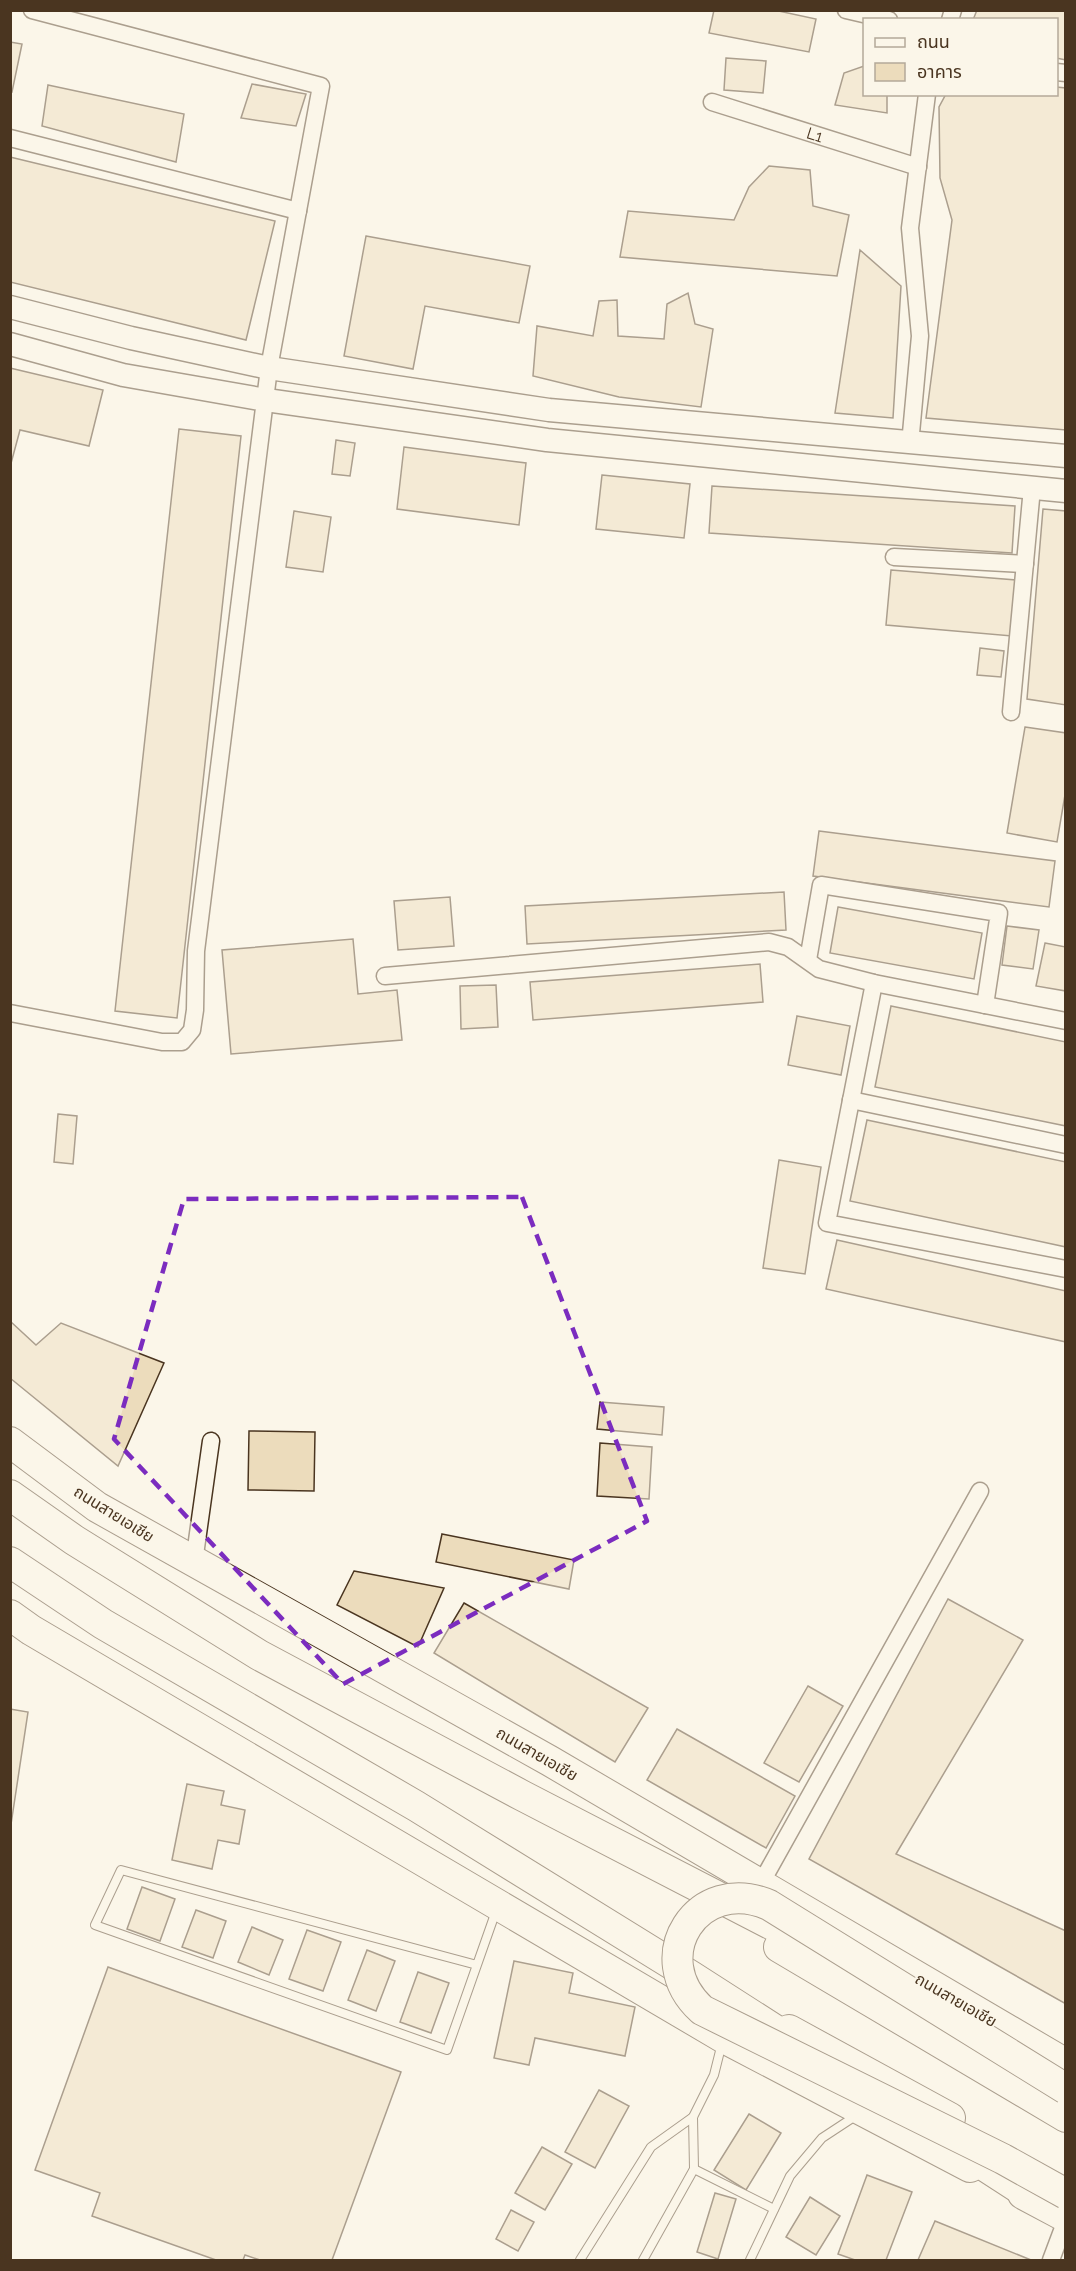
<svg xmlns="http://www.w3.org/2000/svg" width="1076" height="2271" viewBox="0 0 1076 2271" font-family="Raleway,'Noto Sans Thai',sans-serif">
  <rect width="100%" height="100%" fill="#fbf6e9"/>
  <g fill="#ecdcbc" stroke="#4a3520" stroke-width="1.5">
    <polygon points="714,10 774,10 816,19 809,52 709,33"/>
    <polygon points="977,10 1066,10 1066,60 1056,58 1056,20 973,20"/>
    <polygon points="10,42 22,44 12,92 10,91"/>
    <polygon points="726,58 766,61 763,93 724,90"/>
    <polygon points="864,66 864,94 887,94 887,113 835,105 844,73"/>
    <polygon points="252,84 306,94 296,126 241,118"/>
    <polygon points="48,85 184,114 176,162 42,126"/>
    <polygon points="1056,87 1066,88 1066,430 926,418 952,220 940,178 939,107 946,94 1056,94"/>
    <polygon points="10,157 275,221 246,340 10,282"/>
    <polygon points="769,166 810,170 813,206 849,215 837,276 620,257 628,211 734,220 749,187"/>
    <polygon points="366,236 530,266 519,323 425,306 413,369 344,356"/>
    <polygon points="860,250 901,286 893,418 835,413"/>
    <polygon points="688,293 695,324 713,329 701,407 619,397 533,376 537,326 593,336 599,301 617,300 618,336 664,339 667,304"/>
    <polygon points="10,368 103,390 89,446 20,430 10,467"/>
    <polygon points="179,429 241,436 177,1018 115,1011"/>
    <polygon points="336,440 355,443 350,476 332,474"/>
    <polygon points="404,447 526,463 519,525 397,509"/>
    <polygon points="602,475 690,484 684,538 596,529"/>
    <polygon points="712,486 1015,506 1012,553 709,533"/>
    <polygon points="1043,509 1066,511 1066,705 1027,699"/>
    <polygon points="294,511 331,517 323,572 286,567"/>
    <polygon points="891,570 1016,580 1012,636 886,625"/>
    <polygon points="980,648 1004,651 1001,677 977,675"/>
    <polygon points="1025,727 1066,733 1066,789 1057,842 1007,833"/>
    <polygon points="819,831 1055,861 1049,907 813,876"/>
    <polygon points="784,892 786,930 527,944 525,906"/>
    <polygon points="450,897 454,946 398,950 394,901"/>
    <polygon points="838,907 982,933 974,979 830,953"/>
    <polygon points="1007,926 1039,930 1033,969 1002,965"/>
    <polygon points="353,939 358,994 397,990 402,1040 231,1054 222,950"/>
    <polygon points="1045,943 1066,947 1066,991 1036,986"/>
    <polygon points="760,964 763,1002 533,1020 530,982"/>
    <polygon points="496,985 498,1027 461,1029 460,986"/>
    <polygon points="891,1006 1066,1042 1066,1126 875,1087"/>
    <polygon points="797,1016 850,1026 841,1075 788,1065"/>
    <polygon points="58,1114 77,1116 73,1164 54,1162"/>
    <polygon points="867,1120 1066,1162 1066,1247 850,1201"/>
    <polygon points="779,1160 821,1167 805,1274 763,1268"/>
    <polygon points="837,1240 1066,1291 1066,1342 826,1289"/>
    <polygon points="10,1321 36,1345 61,1323 164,1363 118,1466 10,1378"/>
    <polygon points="600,1402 664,1407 662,1435 597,1429"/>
    <polygon points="249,1431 315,1432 314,1491 248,1490"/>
    <polygon points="600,1443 652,1447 649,1499 597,1496"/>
    <polygon points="442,1534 574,1560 569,1589 436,1562"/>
    <polygon points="354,1571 444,1588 418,1647 337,1605"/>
    <polygon points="948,1599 1023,1640 896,1854 1066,1931 1066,2004 809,1859"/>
    <polygon points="464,1603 648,1708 615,1762 434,1653"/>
    <polygon points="808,1686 843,1706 799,1782 764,1763"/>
    <polygon points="10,1709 28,1712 10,1831"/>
    <polygon points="677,1729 795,1796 766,1848 647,1780"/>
    <polygon points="187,1784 224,1791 221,1805 245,1810 239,1844 218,1840 212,1869 172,1860"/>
    <polygon points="142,1887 175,1899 160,1941 127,1929"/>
    <polygon points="196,1910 226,1921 213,1958 182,1947"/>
    <polygon points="252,1927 283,1940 269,1975 238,1962"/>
    <polygon points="307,1930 341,1942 323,1991 289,1979"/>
    <polygon points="367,1950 395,1961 376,2011 348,2000"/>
    <polygon points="514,1961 573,1973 569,1993 635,2007 625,2056 535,2038 529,2065 494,2058"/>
    <polygon points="108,1967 401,2072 332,2260 260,2260 245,2255 243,2260 216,2260 92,2216 100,2193 35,2170"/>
    <polygon points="418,1972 449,1983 431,2033 400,2022"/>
    <polygon points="599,2090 629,2106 595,2168 565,2152"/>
    <polygon points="749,2114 781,2133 746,2190 714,2170"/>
    <polygon points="542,2147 572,2164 545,2210 515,2193"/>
    <polygon points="867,2175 912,2192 886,2260 855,2260 838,2254"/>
    <polygon points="715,2193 736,2199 718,2259 697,2252"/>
    <polygon points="810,2197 840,2216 816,2255 786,2237"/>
    <polygon points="511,2210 534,2222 518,2251 496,2239"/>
    <polygon points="935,2221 1031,2260 918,2260"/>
  </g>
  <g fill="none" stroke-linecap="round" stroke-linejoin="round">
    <defs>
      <g id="lane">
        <polyline points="477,1965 121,1870 95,1925 447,2050 496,1911"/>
        <polyline points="694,2169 774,2209"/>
        <polyline points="580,2260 651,2147 693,2117"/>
        <polyline points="643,2260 694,2169 693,2117 714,2075 722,2043"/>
        <polyline points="750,2260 790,2176 822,2138 857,2115"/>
      </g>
      <g id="street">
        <polyline points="846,10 889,20"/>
        <polyline points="950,20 953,10"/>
        <polyline points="1056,72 1066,73"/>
        <path id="s1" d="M712 102 918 167"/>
        <polyline points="10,138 298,211"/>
        <polyline points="910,444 920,336 910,228 927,94"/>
        <polyline points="894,557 1025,564"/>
        <polyline points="1011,712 1032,488"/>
        <polyline points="808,960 821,885 999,913 985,1005"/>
        <polyline points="385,976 769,942 788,947 819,969 874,983 1066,1021"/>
        <polyline points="874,983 827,1223 1066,1269"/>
        <polyline points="10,1013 162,1042 182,1042 192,1030 195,1010 196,951 269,368 321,86 32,10"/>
        <polyline points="851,1100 1066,1145"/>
        <polyline points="194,1562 211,1441"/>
        <polyline points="760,1885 980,1491"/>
        <polyline points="1051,2260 1066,2220"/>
      </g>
      <g id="secondary">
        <polyline points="10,307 131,338 269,368 549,410 1066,456"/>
        <polyline points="10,344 123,375 266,400 547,440 1066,491"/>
      </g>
      <g id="highway">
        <polyline points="10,1442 97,1507 550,1761 1066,2064"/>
        <polyline points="10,1495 74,1540 259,1655 523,1796 815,1947"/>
        <polyline points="10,1562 103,1624 416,1806 691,1976 803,2048"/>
        <polyline points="10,1615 31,1630 724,2038 970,2167"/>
        <polyline points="779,1947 1066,2117"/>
        <polyline points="789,2030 950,2118"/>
        <polyline points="954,2146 1042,2203"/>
        <polyline points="1023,2194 1066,2217"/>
      </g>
    </defs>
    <use href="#lane" stroke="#4a3520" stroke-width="10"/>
    <use href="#street" stroke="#4a3520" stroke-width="19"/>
    <use href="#secondary" stroke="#4a3520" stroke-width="25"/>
    <use href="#highway" stroke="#4a3520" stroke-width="32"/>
    <use href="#lane" stroke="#fbf6e9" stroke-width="8"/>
    <use href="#street" stroke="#fbf6e9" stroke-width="16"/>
    <use href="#secondary" stroke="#fbf6e9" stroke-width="22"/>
    <use href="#highway" stroke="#fbf6e9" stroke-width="30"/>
    <defs>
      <path id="highway-bridge" d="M1066 2089 769 1905C698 1874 644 1957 702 2010L1003 2159 1066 2194"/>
    </defs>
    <use href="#highway-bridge" stroke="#4a3520" stroke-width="32" stroke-linecap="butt"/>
    <use href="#highway-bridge" stroke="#fbf6e9" stroke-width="30"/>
  </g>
  <path d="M0 0H1076V2271H0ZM522 1197 647 1521 343 1684 114 1439 184 1199Z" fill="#fbf6e9" fill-opacity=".55" fill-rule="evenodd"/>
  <path fill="none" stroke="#7b2cbf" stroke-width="4.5" stroke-dasharray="12 8" stroke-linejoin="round" d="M522 1197 647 1521 343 1684 114 1439 184 1199Z"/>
  <g text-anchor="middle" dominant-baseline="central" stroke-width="4.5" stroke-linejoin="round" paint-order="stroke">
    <g font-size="16" fill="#4a3520" stroke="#fbf6e9">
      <text stroke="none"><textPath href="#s1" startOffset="108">L1</textPath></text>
      <text transform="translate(114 1514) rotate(32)">ถนนสายเอเชีย</text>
      <text transform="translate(537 1754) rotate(30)">ถนนสายเอเชีย</text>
      <text transform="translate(956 2000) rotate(30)">ถนนสายเอเชีย</text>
    </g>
  </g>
  <rect width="1076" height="2271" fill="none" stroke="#4a3520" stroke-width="24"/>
  <rect x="863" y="18" width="195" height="78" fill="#fbf6e9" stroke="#b4a999" stroke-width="1.5"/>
  <rect x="875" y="38" width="30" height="9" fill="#fbf6e9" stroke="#b4a999" stroke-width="1.5"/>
  <text x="917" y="48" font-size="18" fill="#4a3520">ถนน</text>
  <rect x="875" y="63" width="30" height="18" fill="#ecdcbc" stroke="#b4a999" stroke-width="1.5"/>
  <text x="917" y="78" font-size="18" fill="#4a3520">อาคาร</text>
</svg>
